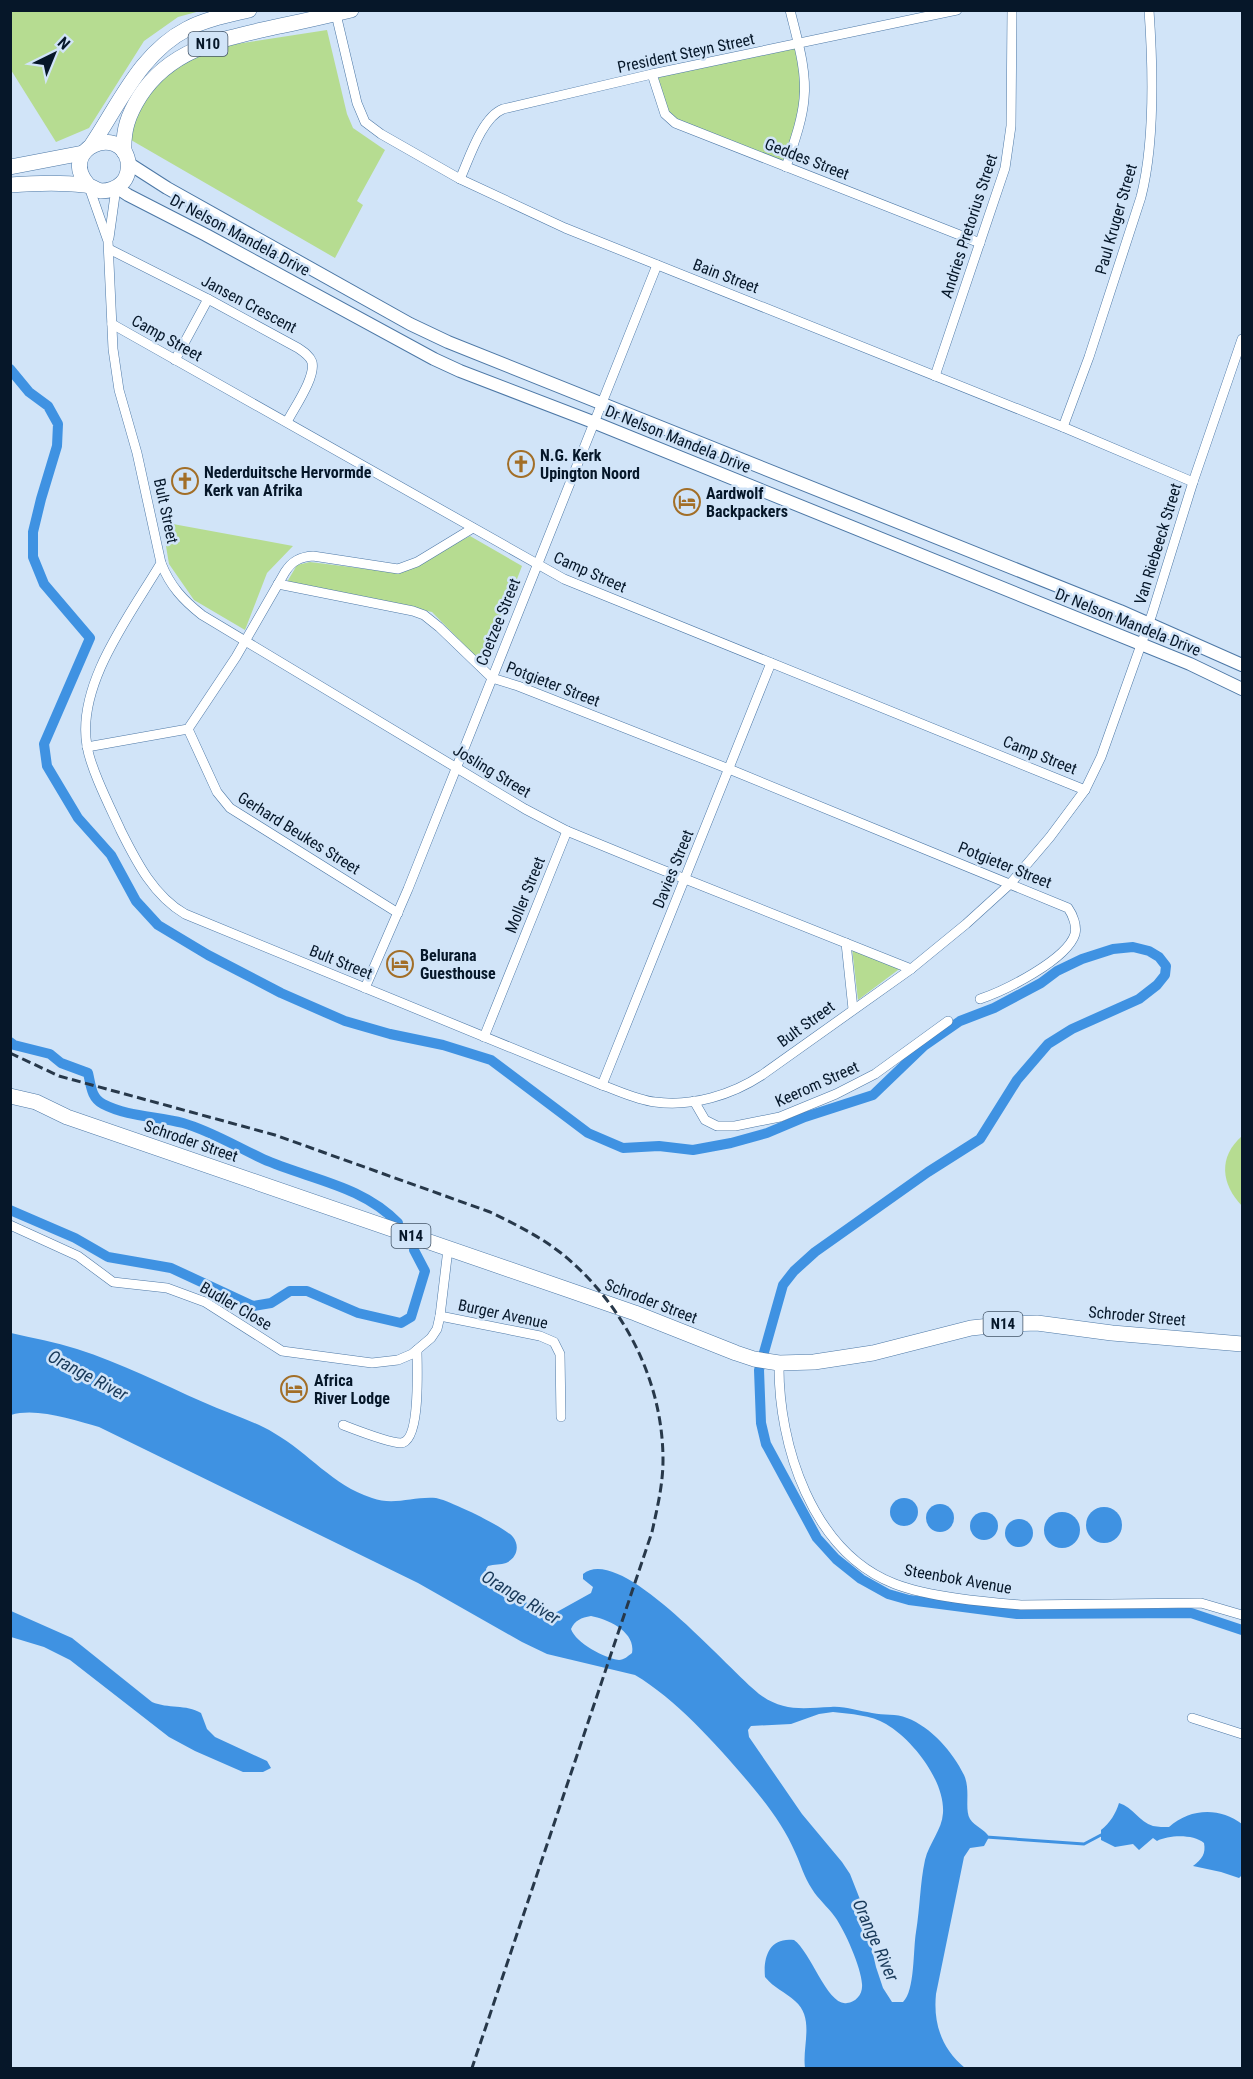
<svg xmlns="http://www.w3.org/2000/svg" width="1253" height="2079" viewBox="0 0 1253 2079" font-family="'Roboto Condensed',sans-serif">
  <rect width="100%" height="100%" fill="#d1e4f8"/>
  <g fill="#b6dc91">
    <polygon points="11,10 200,10 200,11 178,17 144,41 89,128 56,142 11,70"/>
    <polygon points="327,30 347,114 353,128 385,150 357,201 363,205 335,258 131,140 134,115 163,76 210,48"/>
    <polygon points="795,46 803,83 802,105 782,166 666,119 655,75"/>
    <polygon points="162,522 293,546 267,573 245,630 194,600 169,564"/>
    <polygon points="470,536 522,566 484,665 432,612 287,582 297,565 310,562 399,573"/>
    <polygon points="852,948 902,967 858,1000"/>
    <path d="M1242 1136V1206C1221 1184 1218 1157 1242 1136Z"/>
  </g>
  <g fill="#3f92e2" fill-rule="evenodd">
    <path d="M11 1333C33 1338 55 1342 77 1349 121 1363 162 1384 203 1402 227 1413 252 1420 274 1433 309 1453 332 1485 372 1498 394 1506 414 1496 436 1498 448 1500 505 1527 513 1537 520 1546 517 1558 506 1563 501 1565 494 1564 488 1566L486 1569 488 1576 543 1614 555 1613 591 1593 593 1587 583 1579V1574C622 1542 731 1674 762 1696 785 1712 805 1708 831 1707 845 1706 858 1711 872 1713 884 1716 896 1713 907 1718 931 1727 953 1752 964 1775 971 1790 964 1809 970 1819 975 1827 985 1829 989 1837L984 1846 970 1848 964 1857 936 1994C933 2024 942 2049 965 2068H805C802 2046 815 2018 795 2001 785 1992 774 1988 765 1977 763 1956 770 1937 794 1940 811 1952 828 2007 847 2003 856 2002 863 1994 862 1984 861 1967 845 1931 835 1917 828 1907 818 1899 812 1889 804 1877 801 1865 795 1852 785 1828 767 1804 750 1784 719 1747 676 1699 635 1675L547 1654 522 1642 418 1583 99 1427C74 1420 36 1407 11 1415ZM591 1616C608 1619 636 1632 632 1653 628 1656 624 1660 619 1660 604 1658 576 1643 571 1629 575 1620 581 1618 591 1616ZM833 1712C851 1714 871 1715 886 1724 913 1740 945 1781 943 1813 942 1830 929 1843 925 1860 920 1883 920 1908 916 1932 913 1949 915 1991 903 2002H892L883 1988 876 1967 861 1902 850 1874 842 1862 802 1814 749 1737 748 1730 751 1726 791 1724 819 1714Z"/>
    <circle cx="904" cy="1512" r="14"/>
    <circle cx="940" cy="1518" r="14"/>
    <circle cx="1104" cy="1525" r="18"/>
    <circle cx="1062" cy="1530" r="18"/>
    <circle cx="984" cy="1526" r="14"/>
    <circle cx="1019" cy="1533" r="14"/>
    <path d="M11 1611 72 1638 152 1702C168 1709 186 1704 201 1713L207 1729 215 1737 267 1761 271 1768 263 1772H243L195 1751 169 1737 70 1660 44 1647 11 1637Z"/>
    <path d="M1119 1803C1133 1807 1139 1822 1153 1826 1158 1827 1164 1827 1169 1827 1190 1808 1220 1807 1242 1824V1875L1239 1878 1221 1872 1193 1866C1202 1859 1206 1854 1204 1843 1193 1834 1169 1835 1157 1841L1153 1838 1139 1850 1133 1844 1115 1847 1101 1840V1830C1110 1823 1116 1813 1119 1803Z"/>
  </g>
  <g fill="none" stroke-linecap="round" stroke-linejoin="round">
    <polyline stroke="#3f92e2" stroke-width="3" points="986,1837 1084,1844 1101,1835"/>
    <g stroke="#3f92e2" stroke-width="10">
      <polyline points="10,369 29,392 48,406 58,424 57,446 41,499 33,532 33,557 44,584 90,638 44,744 47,766 78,818 111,855 136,901 158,925 208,955 281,993 345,1021 390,1034 443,1045 491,1060 588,1133 623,1148 659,1146 693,1150 731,1143 767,1133 805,1117 873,1095 924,1046 960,1021 994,1008 1041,983 1057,971 1082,959 1113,949 1133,947 1149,951 1159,957 1166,966 1165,975 1157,985 1139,999 1072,1029 1048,1044 1017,1080 980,1139 928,1172 815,1252 794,1271 783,1285 759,1370 761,1423 766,1444 817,1538 836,1559 861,1579 888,1594 909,1600 1017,1614 1191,1613 1242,1630"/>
      <path d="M10 1042 14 1045 50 1054 61 1063 88 1073C91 1085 91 1098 103 1104 128 1117 157 1116 183 1123 211 1131 237 1147 263 1159 308 1179 362 1185 398 1223"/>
      <polyline points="10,1210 75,1238 108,1257 171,1268 253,1306 271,1303 290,1291 307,1291 358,1313 401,1323 411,1317 425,1271 414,1250"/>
    </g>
    <defs>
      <g id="minor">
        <polyline points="335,10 357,103 365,122 381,134 460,179 565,228 1063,427 1193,482"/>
        <polyline points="652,74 665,114 675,123 980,243"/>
        <path d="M786 167C793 145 802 122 804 99 807 70 797 39 790 10"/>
        <path d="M460 179C469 159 482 117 503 109L652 74 957 10"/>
        <path d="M89 187 108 241 113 349 119 390 137 453 161 563C131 614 76 684 87 746 91 770 111 809 121 831 137 863 154 896 185 914L602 1085C619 1091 637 1100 655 1102 692 1107 732 1095 762 1075L911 969 966 924 1010 884 1050 837 1085 790 1101 757 1152 614 1193 482 1242 339"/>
        <polyline points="109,238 116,188"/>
        <path d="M109 249 208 299 298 348C304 352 310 356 312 362 316 377 294 408 287 422"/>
        <polyline points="112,324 564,579 1085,790"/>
        <polyline points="175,360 208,299"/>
        <polyline points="935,376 1005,168 1011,126 1012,10"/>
        <path d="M1063 427 1089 357 1141 197C1155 142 1153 67 1149 10"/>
        <path d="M161 563C170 586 183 600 202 615L525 809 567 831 650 865 911 969"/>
        <path d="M278 584 413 611 424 615 439 627 492 678 518 686 729 769 1068 908C1073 915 1077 926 1075 934 1067 960 1004 991 980 999"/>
        <polyline points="188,729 217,792 230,808 398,913"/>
        <path d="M87 747 188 729 236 657 285 572C292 561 300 557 313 556L398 569 417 562 473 528"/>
        <polyline points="846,943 853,1009"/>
        <polyline points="365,988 408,889 657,265"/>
        <polyline points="484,1037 567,831"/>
        <polyline points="602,1085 771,663"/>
        <polyline points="694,1101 705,1120 717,1126 735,1126 780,1117 836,1094 875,1074 948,1021"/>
        <polyline points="10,1225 78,1256 113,1282 167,1288 205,1302 282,1351 372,1363 398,1360 412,1354 431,1338 437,1329 440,1316"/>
        <polyline points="448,1249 440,1316 540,1336 554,1342 560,1354 561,1417"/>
        <path d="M779 1363C778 1445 812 1552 895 1584 929 1597 984 1602 1021 1605L1201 1603 1242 1615"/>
        <path d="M343 1425C356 1430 389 1443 401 1443 421 1441 417 1366 417 1350"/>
        <polyline points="1192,1718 1242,1734"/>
      </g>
      <g id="tertiary">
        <polyline points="128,163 167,188 410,324 448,342 1120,611 1242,665"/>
        <polyline points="116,187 128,195 206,235 434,359 460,371 593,422 1190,664 1242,689"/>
      </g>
      <g id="trunk">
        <path d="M91 146C119 105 140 53 187 29 206 19 228 15 249 10"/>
        <path d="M124 152C123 130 128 115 140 96 171 48 223 39 275 27 300 22 326 16 351 10"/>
        <polyline points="10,167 83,153"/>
        <path d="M10 185C35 183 60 182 84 185 91 185 95 190 101 191 109 191 117 188 122 183 128 177 129 169 128 161 120 123 57 149 88 185"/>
        <polyline points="10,1096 36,1102 67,1117 563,1288 635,1313 736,1353 754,1359 779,1363 814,1362 873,1353 971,1328 1009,1324 1037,1323 1112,1333 1242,1344"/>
      </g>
    </defs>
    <use href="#minor" stroke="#4d78a6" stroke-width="10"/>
    <use href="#tertiary" stroke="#4d78a6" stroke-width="14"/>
    <use href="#trunk" stroke="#4d78a6" stroke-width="16"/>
    <use href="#minor" stroke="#fff" stroke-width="9"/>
    <use href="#tertiary" stroke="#fff" stroke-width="12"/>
    <use href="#trunk" stroke="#fff" stroke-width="15"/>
    <path stroke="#27384a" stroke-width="3" stroke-dasharray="9 4.5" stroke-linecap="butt" d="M10 1053 59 1076 275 1135 490 1212C515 1224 539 1236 561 1253 623 1303 663 1380 663 1460 663 1485 657 1509 652 1532L472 2068"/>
  </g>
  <defs>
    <symbol id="church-ring" viewBox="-11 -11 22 22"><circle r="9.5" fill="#d1e4f8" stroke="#a26e27" stroke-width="1.5"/><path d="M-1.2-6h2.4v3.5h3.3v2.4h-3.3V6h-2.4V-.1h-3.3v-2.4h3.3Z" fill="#a26e27"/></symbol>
    <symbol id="hotel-ring" viewBox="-11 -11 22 22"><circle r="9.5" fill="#d1e4f8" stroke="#a26e27" stroke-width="1.5"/><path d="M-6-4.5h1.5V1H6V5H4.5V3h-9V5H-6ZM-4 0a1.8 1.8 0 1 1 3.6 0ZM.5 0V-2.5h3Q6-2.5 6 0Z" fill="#a26e27"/></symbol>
  </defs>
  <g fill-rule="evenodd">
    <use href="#church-ring" x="506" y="449" width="30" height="30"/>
    <use href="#church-ring" x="170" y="466" width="30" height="30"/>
    <use href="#hotel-ring" x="672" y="487" width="30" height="30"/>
    <use href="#hotel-ring" x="385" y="949" width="30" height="30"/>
    <use href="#hotel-ring" x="279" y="1374" width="30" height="30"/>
  </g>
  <g text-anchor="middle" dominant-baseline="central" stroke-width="5" stroke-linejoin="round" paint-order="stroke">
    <g fill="#d1e4f8" stroke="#435467" stroke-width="1.5">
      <rect x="188.5" y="32" width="39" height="24" rx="4.5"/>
      <rect x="391.5" y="1224" width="39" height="24" rx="4.5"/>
      <rect x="983.5" y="1312" width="39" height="24" rx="4.5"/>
    </g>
    <g font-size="15" font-weight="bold" fill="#061729">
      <text x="208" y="44">N10</text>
      <text x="411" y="1236">N14</text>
      <text x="1003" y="1324">N14</text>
    </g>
    <g font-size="16" fill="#061729" stroke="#d1e4f8">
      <text transform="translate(686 53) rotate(-12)">President Steyn Street</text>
      <text transform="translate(807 159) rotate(21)">Geddes Street</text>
      <text transform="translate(1116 219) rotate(-74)">Paul Kruger Street</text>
      <text transform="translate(969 226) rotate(-72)">Andries Pretorius Street</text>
      <text transform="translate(240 235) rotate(28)">Dr Nelson Mandela Drive</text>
      <text transform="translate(726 276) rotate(21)">Bain Street</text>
      <text transform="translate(249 304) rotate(28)">Jansen Crescent</text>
      <text transform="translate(167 338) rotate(29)">Camp Street</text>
      <text transform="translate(678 439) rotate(22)">Dr Nelson Mandela Drive</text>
      <text transform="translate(166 511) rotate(78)">Bult Street</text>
      <text transform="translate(1158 544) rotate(-73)">Van Riebeeck Street</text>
      <text transform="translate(590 572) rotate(24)">Camp Street</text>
      <text transform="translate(498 622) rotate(-68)">Coetzee Street</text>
      <text transform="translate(1128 622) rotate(22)">Dr Nelson Mandela Drive</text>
      <text transform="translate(553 684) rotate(21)">Potgieter Street</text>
      <text transform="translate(1040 755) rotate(22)">Camp Street</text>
      <text transform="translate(492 771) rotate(31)">Josling Street</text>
      <text transform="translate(299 833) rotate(32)">Gerhard Beukes Street</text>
      <text transform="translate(1005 865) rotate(22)">Potgieter Street</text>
      <text transform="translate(673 869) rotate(-68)">Davies Street</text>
      <text transform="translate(525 895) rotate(-68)">Moller Street</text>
      <text transform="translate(341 962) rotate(22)">Bult Street</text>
      <text transform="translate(806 1024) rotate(-36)">Bult Street</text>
      <text transform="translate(817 1084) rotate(-24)">Keerom Street</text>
      <text transform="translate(191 1141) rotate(19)">Schroder Street</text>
      <text transform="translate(651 1301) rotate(21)">Schroder Street</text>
      <text transform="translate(236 1306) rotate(30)">Budler Close</text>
      <text transform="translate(503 1314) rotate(12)">Burger Avenue</text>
      <text transform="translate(1137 1316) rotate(5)">Schroder Street</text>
      <text transform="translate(958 1579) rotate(10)">Steenbok Avenue</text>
    </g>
    <g font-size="16" font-weight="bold" fill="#061729" stroke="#d1e4f8" text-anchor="start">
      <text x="540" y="455">N.G. Kerk<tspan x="540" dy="18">Upington Noord</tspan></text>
      <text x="204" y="472">Nederduitsche Hervormde<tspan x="204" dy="18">Kerk van Afrika</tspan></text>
      <text x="706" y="493">Aardwolf<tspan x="706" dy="18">Backpackers</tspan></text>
      <text x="420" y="955">Belurana<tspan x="420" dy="18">Guesthouse</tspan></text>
      <text x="314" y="1380">Africa<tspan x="314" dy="18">River Lodge</tspan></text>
    </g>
    <g font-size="18" font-style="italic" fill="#193a5a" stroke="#d1e4f8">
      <text transform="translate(88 1375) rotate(28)">Orange River</text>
      <text transform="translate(521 1597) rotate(31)">Orange River</text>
      <text transform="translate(876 1940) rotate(66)">Orange River</text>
    </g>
  </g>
  <rect width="1253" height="2079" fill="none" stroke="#061729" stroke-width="24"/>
  <g transform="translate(54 54) rotate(43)" stroke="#d1e4f8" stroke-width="4.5" paint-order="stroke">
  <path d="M0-4.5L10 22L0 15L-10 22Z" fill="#061729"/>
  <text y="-9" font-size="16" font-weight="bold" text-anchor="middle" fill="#061729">N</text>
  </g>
</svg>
